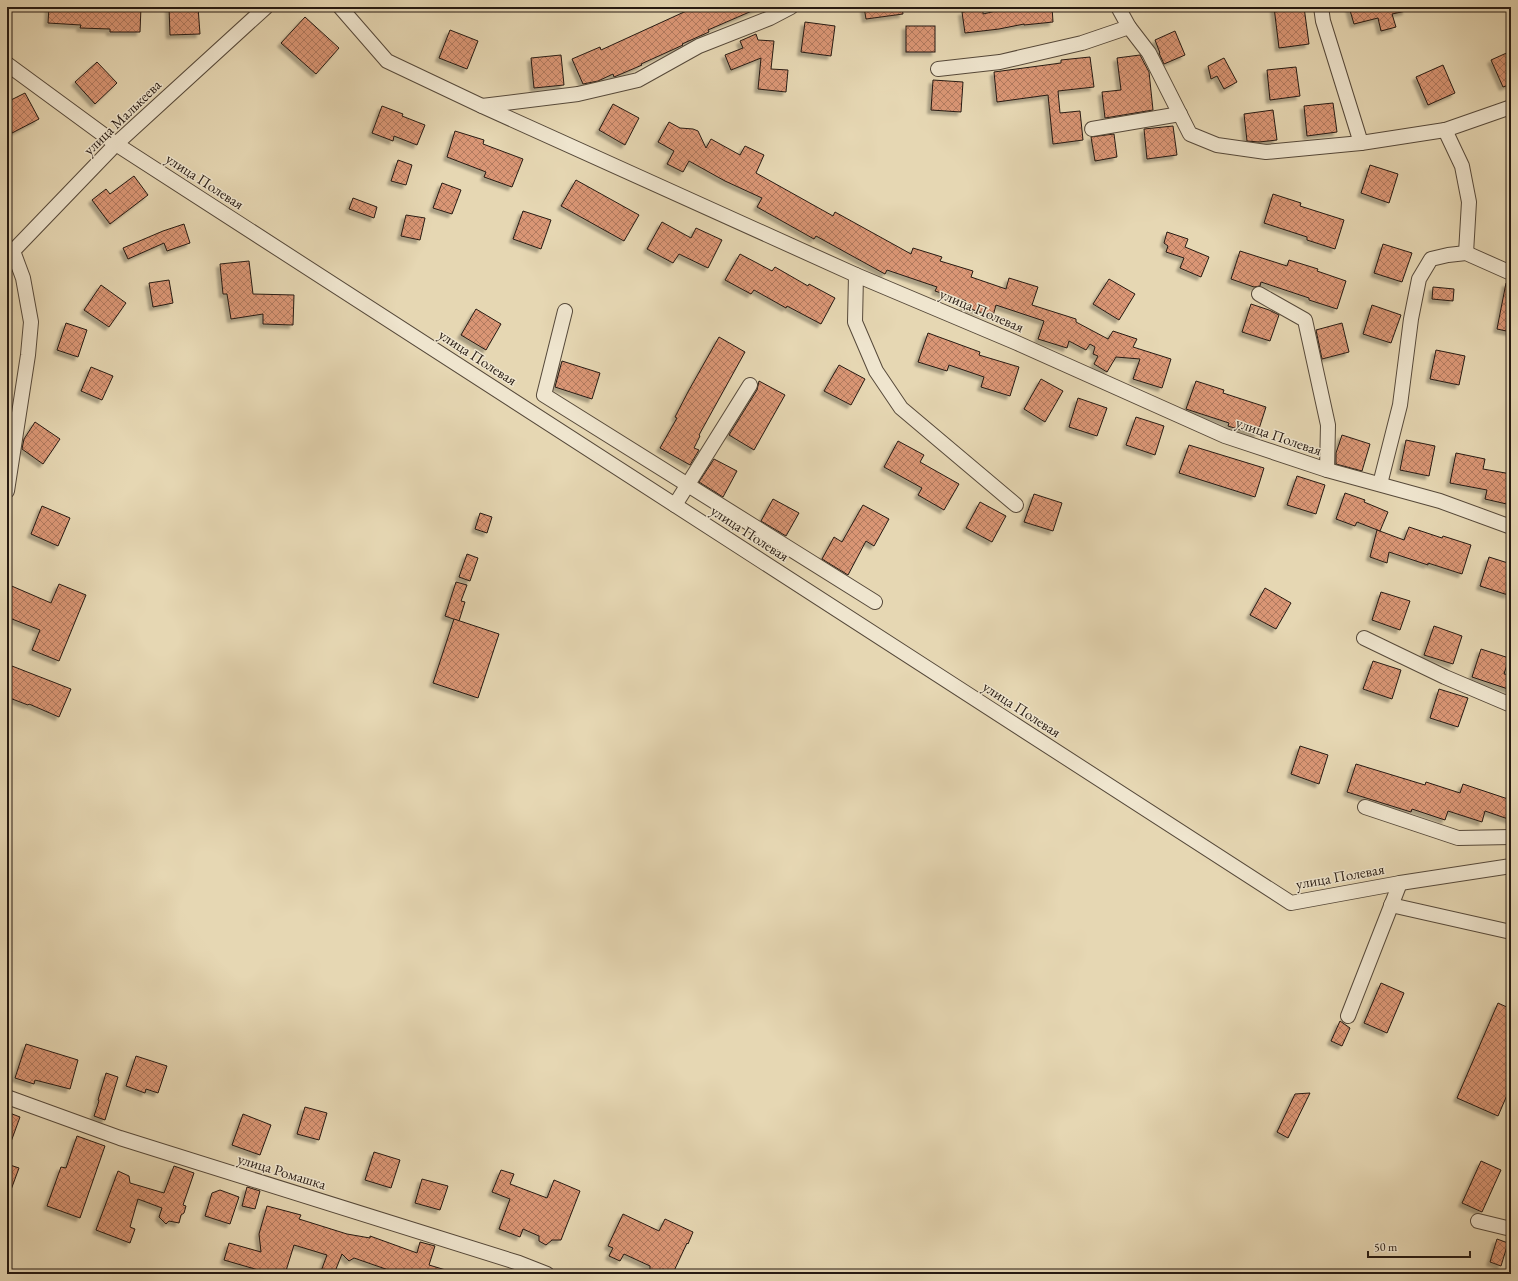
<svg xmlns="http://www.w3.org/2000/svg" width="1518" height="1281" viewBox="0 0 1518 1281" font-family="'EB Garamond',serif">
  <defs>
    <pattern id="building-cross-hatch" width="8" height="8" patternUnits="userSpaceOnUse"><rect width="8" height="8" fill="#da9675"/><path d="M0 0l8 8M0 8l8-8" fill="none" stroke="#b17a5f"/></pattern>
    <filter id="shadow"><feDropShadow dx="-3.5" dy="3.5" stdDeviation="1" flood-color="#0004"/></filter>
  </defs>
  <rect width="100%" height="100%" fill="#e6d7b3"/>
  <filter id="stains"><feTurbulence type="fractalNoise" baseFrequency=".005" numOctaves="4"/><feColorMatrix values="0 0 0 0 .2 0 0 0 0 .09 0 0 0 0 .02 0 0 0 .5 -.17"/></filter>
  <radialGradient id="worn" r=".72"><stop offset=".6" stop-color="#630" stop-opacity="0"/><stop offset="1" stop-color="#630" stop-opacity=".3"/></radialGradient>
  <g fill="url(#building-cross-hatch)" stroke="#261a12" filter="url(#shadow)">
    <polygon points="49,7 141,7 140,32 110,32 110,29 80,28 81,25 48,23"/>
    <polygon points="169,7 198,7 200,34 170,35"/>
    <polygon points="695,7 761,7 708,30 709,32 682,44 683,45 641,64 642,65 614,77 613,74 598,81 583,84 572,59 600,47 601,50"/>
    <polygon points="864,7 902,7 903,14 866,19"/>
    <polygon points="1013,7 1052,7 1053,22 1024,25 1024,24 999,29 965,33 962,12 983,9 983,14"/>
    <polygon points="1274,7 1304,7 1309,44 1279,48"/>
    <polygon points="1349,7 1405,7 1406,11 1392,14 1396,27 1381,31 1378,18 1354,24"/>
    <polygon points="305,17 339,48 316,74 281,43"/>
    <polygon points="805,22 835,26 831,56 801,52"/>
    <rect x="906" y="26" width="29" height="26"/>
    <polygon points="450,30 478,41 467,69 439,58"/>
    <polygon points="1175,31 1185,55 1164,64 1159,53 1160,53 1155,40"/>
    <polygon points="756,34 758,40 774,41 771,69 788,70 786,92 758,89 761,58 731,70 725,55 743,48 740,41"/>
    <polygon points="1511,51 1511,84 1503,87 1491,60"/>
    <polygon points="561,55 564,85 534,88 531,58"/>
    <polygon points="1140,55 1149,72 1153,110 1105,118 1102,92 1121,90 1117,58"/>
    <polygon points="1090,57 1094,87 1058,91 1060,113 1080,111 1083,140 1053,144 1048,95 997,102 994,72 1061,63 1061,60"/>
    <polygon points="1224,58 1237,82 1224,89 1217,76 1211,79 1208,66"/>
    <polygon points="97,62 117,83 95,104 75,82"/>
    <polygon points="1443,65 1455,93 1428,105 1416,77"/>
    <polygon points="1296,67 1300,96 1270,100 1267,70"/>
    <polygon points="933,80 963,82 961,112 931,110"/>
    <polygon points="25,93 39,119 12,133 7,123 7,102"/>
    <polygon points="1333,103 1337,132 1307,136 1304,106"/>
    <polygon points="613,104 639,118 625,145 599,130"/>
    <polygon points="382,106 403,114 402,116 425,125 417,145 394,136 393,141 372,133"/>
    <polygon points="1273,110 1277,140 1259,142 1247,141 1244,114"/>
    <polygon points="669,122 680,128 693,129 698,131 706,148 711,139 740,155 745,146 764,155 756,173 833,216 835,212 911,254 913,248 942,257 940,261 973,271 971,277 1006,289 1009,278 1038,287 1032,305 1076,319 1076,322 1108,339 1113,331 1137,339 1133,347 1171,359 1162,388 1133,379 1140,359 1116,357 1107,372 1094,364 1098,356 1093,354 1095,347 1090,344 1086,350 1069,341 1067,348 1038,339 1044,321 996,305 993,316 964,307 966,301 935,291 937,287 887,270 885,274 816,236 814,239 757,207 762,198 725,181 689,161 683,172 667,164 674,151 658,142"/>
    <polygon points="1173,126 1177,155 1147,159 1144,129"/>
    <polygon points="455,131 484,140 483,144 523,159 512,187 484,177 486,172 447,157"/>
    <polygon points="1114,134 1117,157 1095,161 1091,137"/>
    <polygon points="398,160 412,165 406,185 391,181"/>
    <polygon points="1370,165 1398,174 1389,203 1361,193"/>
    <polygon points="134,176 148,195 110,224 92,200 106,189 110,194"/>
    <polygon points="576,180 639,215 624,241 561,206"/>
    <polygon points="442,183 461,190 452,214 433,208"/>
    <polygon points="1273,194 1301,203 1300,206 1344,220 1335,249 1307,240 1307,237 1264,223"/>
    <polygon points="353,198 377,207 374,218 349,209"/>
    <polygon points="523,211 551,220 541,249 513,239"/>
    <polygon points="406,215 425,218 420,240 401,236"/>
    <polygon points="662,222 691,238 696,228 722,240 708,268 679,254 673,263 647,249"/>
    <polygon points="184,224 190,243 167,251 164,243 128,259 123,248 163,231"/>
    <polygon points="1167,232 1188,239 1185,247 1209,257 1201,277 1180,268 1184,258 1166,252 1168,246 1164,243"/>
    <polygon points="1383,244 1412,253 1402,282 1374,273"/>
    <polygon points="1240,251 1287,266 1289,260 1318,269 1317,271 1346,281 1337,309 1309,300 1309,298 1261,282 1260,286 1254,287 1231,279"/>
    <polygon points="740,254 772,271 775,267 808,286 809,284 835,298 821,324 787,306 786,308 754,290 751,294 725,280"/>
    <polygon points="249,261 253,294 294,295 293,325 263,324 263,314 231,319 227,294 223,294 220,264"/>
    <polygon points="1109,279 1135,294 1119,320 1093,304"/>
    <polygon points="169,280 173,303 153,307 149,283"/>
    <polygon points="1506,283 1511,284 1511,332 1497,329"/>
    <polygon points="101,285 126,303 109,327 84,310"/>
    <polygon points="1433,287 1454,289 1453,301 1432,299"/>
    <polygon points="1251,304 1269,310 1279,315 1270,341 1242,332"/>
    <polygon points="1372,305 1401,315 1391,343 1363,334"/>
    <polygon points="476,309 501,324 486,350 461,335"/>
    <polygon points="66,323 87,330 78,357 57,350"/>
    <polygon points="1342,323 1349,352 1322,359 1316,330"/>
    <polygon points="928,333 980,352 979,355 1019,367 1010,396 981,387 984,377 949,365 947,371 918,362"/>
    <polygon points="719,337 745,352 699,435 700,436 694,448 699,450 690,465 660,448 677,418 675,417 689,390"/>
    <polygon points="1436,350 1465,356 1459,385 1430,379"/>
    <polygon points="562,361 600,373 592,399 555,387"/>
    <polygon points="839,365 865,379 851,405 824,391"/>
    <polygon points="91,367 113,376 102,400 81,391"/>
    <polygon points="1041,379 1063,391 1045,422 1024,409"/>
    <polygon points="759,381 785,395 754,450 729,435 757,390"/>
    <polygon points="1196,381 1224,390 1223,393 1266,407 1257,435 1228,426 1229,423 1186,409"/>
    <polygon points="1078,398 1107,408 1097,436 1069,427"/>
    <polygon points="1136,417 1164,426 1155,455 1126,445"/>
    <polygon points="35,422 60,439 43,464 22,449 24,439"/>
    <polygon points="1342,435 1370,444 1362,471 1336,464 1336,453"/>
    <polygon points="1406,440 1435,446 1429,476 1400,470"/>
    <polygon points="898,441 924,455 920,462 959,484 944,510 918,495 922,488 884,467"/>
    <polygon points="1189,445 1264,468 1255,497 1179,473"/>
    <polygon points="1456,453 1485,459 1483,469 1511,474 1511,505 1485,499 1487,490 1450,483"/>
    <polygon points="714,459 737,471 723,497 699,482"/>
    <polygon points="1297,476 1325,485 1316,514 1287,505"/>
    <polygon points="1345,493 1365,500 1364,502 1388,512 1380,531 1357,522 1355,526 1336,519"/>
    <polygon points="1034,494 1062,503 1053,531 1024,522"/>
    <polygon points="773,499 799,513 786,536 761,521"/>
    <polygon points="980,502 1006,516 992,542 966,528"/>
    <polygon points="863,505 889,519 874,546 866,541 848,575 822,559 834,537 842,542"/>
    <polygon points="42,506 70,518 58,546 31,534"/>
    <polygon points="480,513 492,517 487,533 475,529"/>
    <polygon points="1409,527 1442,538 1443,536 1471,545 1462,574 1428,563 1428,565 1389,552 1387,563 1370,557 1377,530 1404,540"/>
    <polygon points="467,554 478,558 470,581 459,577"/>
    <polygon points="1489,557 1511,564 1511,587 1508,595 1480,586"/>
    <polygon points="456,582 467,585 461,601 465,602 459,621 445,616"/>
    <polygon points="7,584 51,603 59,584 86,595 59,661 32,650 40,630 7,617"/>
    <polygon points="1265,588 1291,603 1276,629 1250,615"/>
    <polygon points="1381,592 1410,601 1400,630 1372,620"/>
    <polygon points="454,619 499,634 478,698 433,683"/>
    <polygon points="1434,626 1462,636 1453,664 1424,655"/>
    <polygon points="1481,649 1509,658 1504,674 1511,675 1511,690 1472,677"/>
    <polygon points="1373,661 1401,670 1392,699 1363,689"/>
    <polygon points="12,666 71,689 59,717 29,704 28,705 7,697 7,678"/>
    <polygon points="1439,689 1468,698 1458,727 1430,718"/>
    <polygon points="1300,746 1328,755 1319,784 1291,774"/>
    <polygon points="1356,764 1425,785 1426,782 1460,793 1463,784 1511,800 1511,820 1485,811 1482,822 1448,811 1445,820 1412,809 1411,812 1347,792"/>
    <polygon points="1381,983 1404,993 1387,1033 1364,1023"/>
    <polygon points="1498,1003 1511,1009 1511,1086 1498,1116 1457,1098"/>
    <polygon points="1340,1021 1350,1028 1342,1046 1331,1041"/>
    <polygon points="26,1044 78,1060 70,1089 35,1080 34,1084 15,1078"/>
    <polygon points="136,1056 167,1066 158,1093 146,1089 145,1093 126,1086"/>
    <polygon points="106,1073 118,1077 105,1120 94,1116 99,1101 98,1100"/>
    <polygon points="1310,1093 1288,1138 1277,1132 1295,1094"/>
    <polygon points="305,1107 327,1113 319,1140 297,1134"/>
    <polygon points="7,1112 20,1117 8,1150 7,1150"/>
    <polygon points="243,1114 271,1125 260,1155 232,1145"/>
    <polygon points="77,1136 105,1146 80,1218 47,1206 61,1167 66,1168"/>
    <polygon points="374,1152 400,1160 391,1188 365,1180"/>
    <polygon points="1481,1161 1501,1170 1482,1212 1462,1203"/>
    <polygon points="7,1164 19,1168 8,1198 7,1197"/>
    <polygon points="174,1166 194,1173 183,1205 186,1206 184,1213 181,1215 179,1223 169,1221 166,1224 159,1217 162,1208 138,1199 130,1227 135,1229 130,1243 96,1230 118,1171 129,1176 130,1183 164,1193"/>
    <polygon points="501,1170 514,1174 510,1184 547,1198 554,1180 580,1191 561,1240 552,1240 546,1245 539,1241 539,1236 523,1229 520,1237 499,1229 510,1199 492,1192"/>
    <polygon points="422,1179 448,1186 440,1210 415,1203"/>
    <polygon points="247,1187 260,1191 255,1209 242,1206"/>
    <polygon points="220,1190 239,1197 230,1224 205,1216 212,1193"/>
    <polygon points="267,1206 301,1215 299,1219 347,1234 370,1238 370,1236 417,1253 420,1242 435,1246 429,1265 449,1271 449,1274 400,1274 354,1258 349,1261 342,1254 334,1274 320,1274 327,1255 294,1245 285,1274 272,1274 224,1260 229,1243 261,1252 259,1234"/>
    <polygon points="623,1214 659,1231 665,1219 693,1232 688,1244 687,1243 673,1273 663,1269 659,1271 650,1270 650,1266 624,1254 620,1261 609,1256 613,1248 608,1246"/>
    <polygon points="1497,1239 1508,1243 1501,1266 1490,1262"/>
  </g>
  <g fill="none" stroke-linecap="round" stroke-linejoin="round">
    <defs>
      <g id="minor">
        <polyline points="340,7 387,61 482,106 856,275 1017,343 1225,436 1327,470 1440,501 1511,527"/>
        <polyline points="1321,7 1323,21 1361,143"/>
        <polyline points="1129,27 1149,53 1190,134 1217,145 1266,152 1361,143 1445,130 1511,107"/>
        <polyline points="7,64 116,144 1291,903 1400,883 1511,866"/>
        <polyline points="938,69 1000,62 1082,43 1129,27 1118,7"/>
        <polyline points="482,106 578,94 638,80 699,46 770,18 791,7"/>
        <polyline points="1092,129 1180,114"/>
        <polyline points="1445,130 1462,166 1469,202 1466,253"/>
        <polyline points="7,255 13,251 116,144 266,7"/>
        <polyline points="856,275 855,322 876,371 901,408 1016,505"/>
        <polyline points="1259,294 1305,320 1328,425 1327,470"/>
        <polyline points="565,311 544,395 875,602"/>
        <polyline points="1380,484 1400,405 1411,319 1419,279 1431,259 1448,255 1466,253 1511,273"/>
        <polyline points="7,491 28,355 31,322 23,278 13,251"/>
        <polyline points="675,505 750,385"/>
        <polyline points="1364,638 1445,677 1511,705"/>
        <polyline points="1365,807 1458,838 1511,837"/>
        <polyline points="1391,905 1511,932"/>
        <polyline points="1348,1016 1400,883"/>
        <polyline points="7,1097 120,1138 519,1263 547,1274"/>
        <polyline points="1478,1221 1511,1229"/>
      </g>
    </defs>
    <use href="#minor" stroke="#56493a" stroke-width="16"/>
    <use href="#minor" stroke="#efe5ce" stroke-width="14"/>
  </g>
  <g text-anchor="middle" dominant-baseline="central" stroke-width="3" stroke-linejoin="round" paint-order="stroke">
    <g font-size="15" fill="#261a12" stroke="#efe5ce">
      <text transform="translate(122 117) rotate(-44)">улица Малькеева</text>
      <text transform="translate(205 181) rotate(33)">улица Полевая</text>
      <text transform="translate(982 310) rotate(23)">улица Полевая</text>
      <text transform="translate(478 357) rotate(33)">улица Полевая</text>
      <text transform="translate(1279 436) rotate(19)">улица Полевая</text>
      <text transform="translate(750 533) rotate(33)">улица Полевая</text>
      <text transform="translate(1022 709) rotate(33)">улица Полевая</text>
      <text transform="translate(1340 876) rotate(-10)">улица Полевая</text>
      <text transform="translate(282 1171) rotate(17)">улица Ромашка</text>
    </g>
  </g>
  <rect width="1518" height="1281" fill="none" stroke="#e6d7b3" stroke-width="24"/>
  <rect x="8" y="8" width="1502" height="1265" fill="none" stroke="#261a12" stroke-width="2"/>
  <rect x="12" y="12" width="1494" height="1257" fill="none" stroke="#261a12"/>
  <path d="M1368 1251v6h102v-6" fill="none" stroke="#261a12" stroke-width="2"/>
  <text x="1374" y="1251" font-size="12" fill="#261a12" stroke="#efe5ce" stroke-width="3" paint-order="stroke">50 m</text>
  <rect width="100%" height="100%" filter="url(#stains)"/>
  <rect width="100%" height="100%" fill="url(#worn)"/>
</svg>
